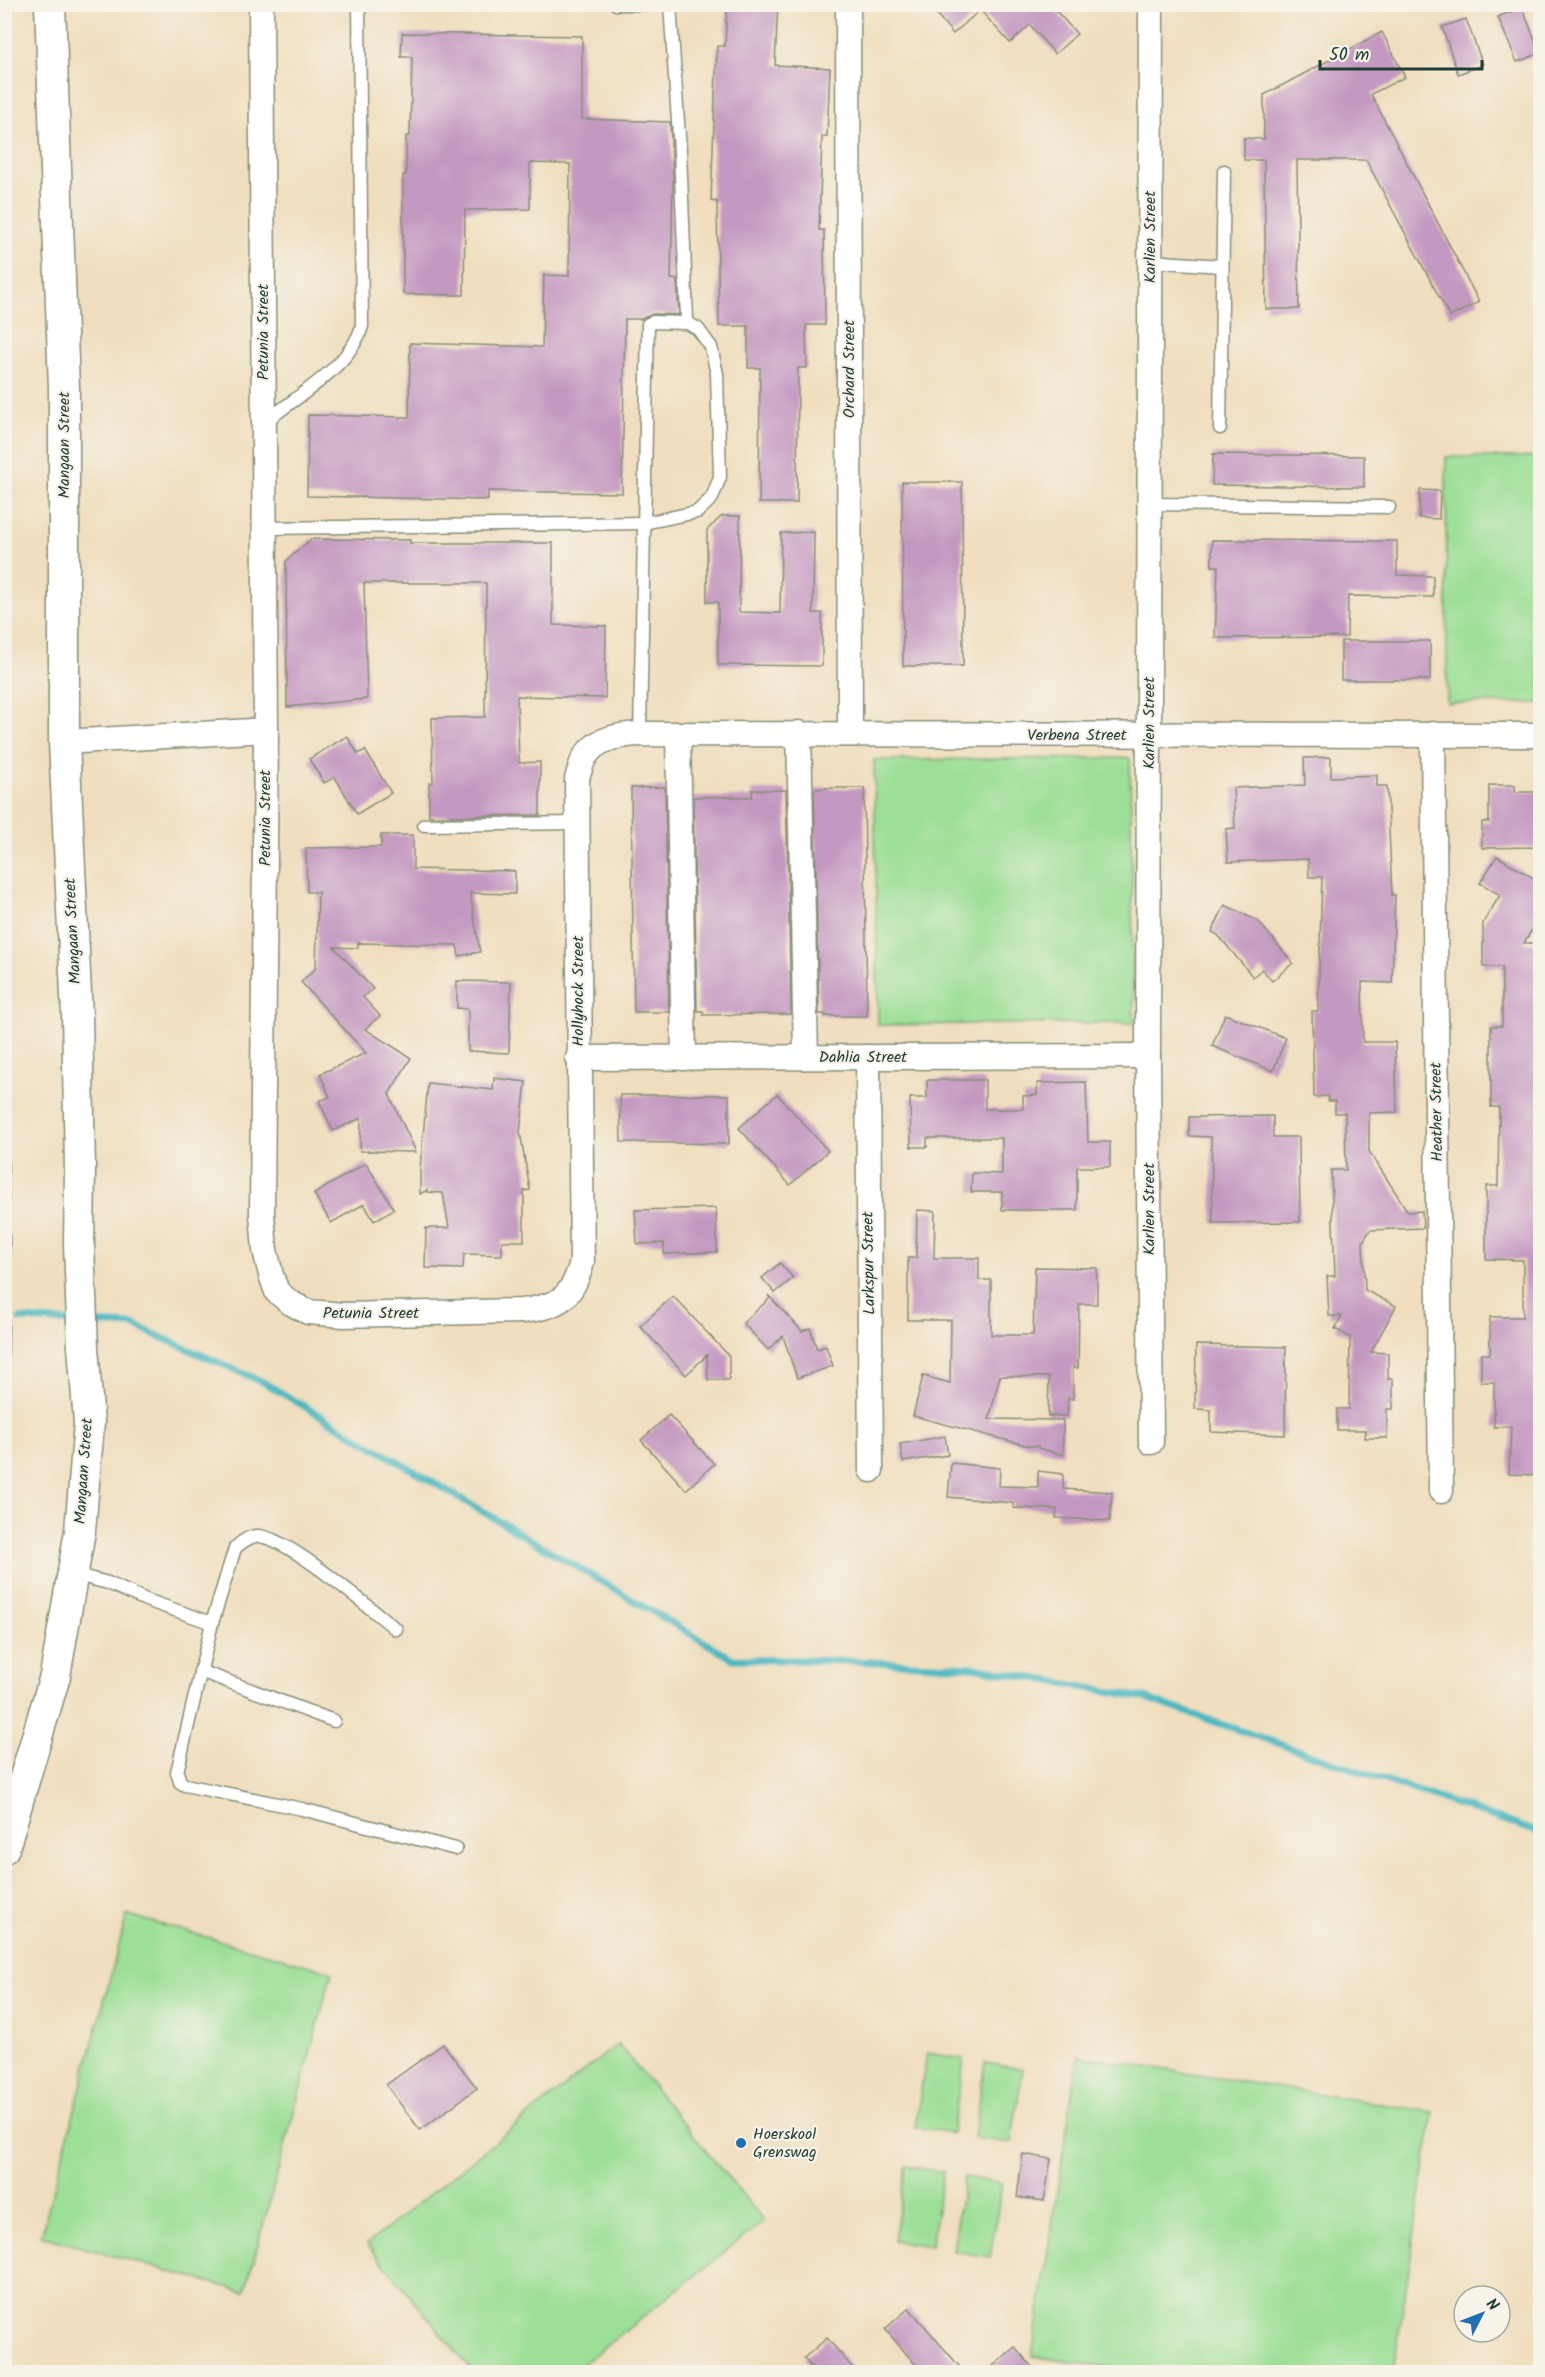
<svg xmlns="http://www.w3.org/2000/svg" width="1545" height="2377" viewBox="0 0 1545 2377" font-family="Kalam,sans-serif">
  <rect width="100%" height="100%" fill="#f7f3e8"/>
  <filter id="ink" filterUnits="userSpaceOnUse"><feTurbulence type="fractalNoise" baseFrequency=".0167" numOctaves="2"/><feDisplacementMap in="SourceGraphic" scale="12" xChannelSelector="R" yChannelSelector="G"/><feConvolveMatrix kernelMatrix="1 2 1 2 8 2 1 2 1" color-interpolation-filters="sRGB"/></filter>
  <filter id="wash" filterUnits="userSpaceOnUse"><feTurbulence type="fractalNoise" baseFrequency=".008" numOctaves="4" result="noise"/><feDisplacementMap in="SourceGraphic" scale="24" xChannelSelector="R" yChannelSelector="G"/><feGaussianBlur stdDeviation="1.35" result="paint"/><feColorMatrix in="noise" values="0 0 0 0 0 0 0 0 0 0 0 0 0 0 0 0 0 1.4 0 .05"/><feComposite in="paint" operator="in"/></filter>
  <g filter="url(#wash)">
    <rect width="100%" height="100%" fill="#f0debe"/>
    <g fill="#9cdf96" stroke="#5e8e65" stroke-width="1.5">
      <polygon points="1446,457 1540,457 1540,703 1447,703"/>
      <polygon points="1130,758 1134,1023 878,1025 874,760"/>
      <polygon points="127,1915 332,1972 245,2292 41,2236"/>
      <polygon points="618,2044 764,2221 573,2372 473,2372 367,2244"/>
      <polygon points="927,2053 964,2059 952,2133 915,2127"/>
      <polygon points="1078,2056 1433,2112 1393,2372 1140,2372 1032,2356"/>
      <polygon points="985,2063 1023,2069 1011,2143 974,2138"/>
      <polygon points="906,2166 943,2172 931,2246 894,2241"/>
      <polygon points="964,2177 1002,2183 990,2257 953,2251"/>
    </g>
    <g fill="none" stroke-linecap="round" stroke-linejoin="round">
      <g stroke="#48b7c0" stroke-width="7">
        <polyline points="20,1319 75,1322"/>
        <polyline points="89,1323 133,1325 263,1382 733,1659 855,1661 973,1667 1145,1698 1540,1833"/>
      </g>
    </g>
    <g id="blocks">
      <g fill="#c499c1">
        <polygon points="727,4 778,4 775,65 830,68 827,137 822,137 819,230 824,230 825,325 806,325 807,368 798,368 797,503 759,503 760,368 748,368 748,326 719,326 717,202 711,201 717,46 725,46"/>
        <polygon points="928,4 1050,4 1077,34 1055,54 1030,25 1010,43 980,10 953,34"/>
        <polygon points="1522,7 1540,53 1517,62 1498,17"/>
        <polygon points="1466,19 1483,65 1458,74 1442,27"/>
        <polygon points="1382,32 1405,77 1371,94 1479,302 1450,317 1366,160 1297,160 1299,309 1266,309 1264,160 1244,160 1244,138 1264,139 1264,95"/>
        <polygon points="402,33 582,36 582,119 670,122 673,181 671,279 677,280 679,315 653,314 641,319 625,319 622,493 488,491 488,500 307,496 308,415 409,417 410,343 542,347 544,275 569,276 570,164 530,163 530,209 465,210 464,295 403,294 403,175 406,175 406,136 410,136 412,57 401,57"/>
        <polygon points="1213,454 1364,456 1364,487 1212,485"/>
        <polygon points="902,482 962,482 963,666 903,666"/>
        <polygon points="1420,490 1440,491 1439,519 1419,518"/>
        <polygon points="722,516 740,516 739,612 780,613 781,533 814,532 813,613 822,613 822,666 718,665 718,602 707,602 707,530"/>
        <polygon points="311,539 410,540 410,543 553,543 553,625 606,626 605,698 517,696 519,763 540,762 540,815 429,816 429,783 433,783 432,718 485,717 486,583 364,583 367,699 287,707 286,561"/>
        <polygon points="1212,540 1397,541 1397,575 1433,576 1433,597 1348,596 1347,637 1215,638 1218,566 1212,566"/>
        <rect x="1341" y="641" width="89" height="39"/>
        <polygon points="347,736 358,754 365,750 391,793 357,814 335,777 324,783 309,759"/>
        <polygon points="1331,757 1331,777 1377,775 1377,786 1387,786 1392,895 1395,895 1392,983 1362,982 1363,1042 1395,1042 1397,1112 1369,1113 1369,1151 1408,1212 1422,1211 1423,1228 1370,1230 1363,1242 1365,1290 1396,1306 1371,1352 1388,1353 1388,1379 1393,1379 1393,1409 1387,1409 1387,1438 1365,1438 1366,1430 1337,1430 1337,1409 1349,1409 1350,1337 1335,1329 1342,1316 1329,1316 1327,1276 1335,1276 1331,1170 1346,1170 1345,1113 1335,1113 1335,1101 1328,1101 1328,1096 1314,1097 1312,1011 1318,1011 1322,877 1309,877 1308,859 1228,862 1226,829 1235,828 1233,788 1305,785 1304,758"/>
        <polygon points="1489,785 1515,785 1515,792 1540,792 1540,847 1482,848 1482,822 1489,822"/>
        <polygon points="665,787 669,1012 634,1012 631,788"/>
        <polygon points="822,788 864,788 867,1016 825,1016 825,1014 819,1014 814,790"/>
        <polygon points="752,790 786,790 791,1014 703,1015 703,1011 697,1011 693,797 752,797"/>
        <polygon points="381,835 413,835 413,869 515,871 515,894 470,893 480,952 459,956 457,945 358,943 358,948 334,947 373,989 363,997 380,1016 365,1029 411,1058 389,1094 416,1152 360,1151 361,1118 333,1131 319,1101 330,1097 320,1074 366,1053 301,982 316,968 318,892 307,892 306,848 381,847"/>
        <polygon points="1497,856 1540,882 1540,916 1524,943 1540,943 1540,1475 1509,1474 1511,1427 1494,1427 1494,1382 1481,1382 1481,1354 1490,1354 1490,1317 1523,1317 1523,1260 1486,1259 1486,1186 1498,1186 1499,1107 1491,1107 1491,1026 1502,1026 1502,967 1483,967 1483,923 1500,895 1480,883"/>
        <polygon points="1225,905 1258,921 1293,963 1272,981 1262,969 1253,977 1218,935 1212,932"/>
        <polygon points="457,981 511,982 509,1053 468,1051 468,1009 457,1008"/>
        <polygon points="1225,1014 1286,1038 1273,1071 1212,1046"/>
        <polygon points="494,1078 526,1082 520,1132 530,1190 524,1191 524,1241 502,1241 502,1255 464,1254 463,1269 425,1268 426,1228 449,1228 443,1193 427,1192 427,1190 420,1194 420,1168 428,1083 493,1090"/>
        <polygon points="927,1080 985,1080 985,1109 1023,1109 1023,1096 1037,1095 1037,1083 1086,1082 1088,1142 1110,1142 1110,1167 1077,1167 1077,1210 1002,1210 1002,1192 971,1192 972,1173 1002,1174 1002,1138 927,1138 927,1147 911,1147 910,1098 927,1098"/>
        <polygon points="777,1094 828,1151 790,1185 739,1128"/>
        <polygon points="620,1095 729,1095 729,1144 621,1142"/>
        <polygon points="1273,1116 1273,1137 1299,1137 1300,1222 1213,1223 1211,1137 1189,1136 1189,1117"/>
        <polygon points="366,1163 394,1209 374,1221 364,1204 331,1223 314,1194"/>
        <polygon points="716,1208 717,1252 664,1254 664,1243 637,1244 635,1210"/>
        <polygon points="917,1210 935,1211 934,1258 979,1258 979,1280 991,1280 991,1335 1033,1335 1035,1267 1097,1268 1097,1304 1079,1304 1078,1368 1073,1367 1073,1399 1068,1398 1067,1416 1048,1416 1049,1377 1000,1376 989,1419 1063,1420 1063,1455 1038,1448 1038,1446 1029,1446 913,1416 923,1376 950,1383 951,1320 908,1320 908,1258 916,1258"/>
        <polygon points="780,1263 793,1278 775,1293 762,1278"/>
        <polygon points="768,1295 802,1331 810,1328 817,1349 826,1346 833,1366 797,1378 783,1336 768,1350 743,1323 770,1298"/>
        <polygon points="673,1296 729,1356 729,1380 708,1380 707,1355 686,1375 640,1326"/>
        <polygon points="1196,1345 1286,1347 1285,1435 1211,1432 1211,1410 1195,1409"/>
        <polygon points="669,1415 714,1464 686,1490 641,1440"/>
        <polygon points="945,1436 948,1455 903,1462 900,1444"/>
        <polygon points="951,1463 1000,1468 999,1486 1038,1487 1038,1471 1063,1474 1063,1489 1112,1492 1110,1521 1056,1518 1057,1509 1013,1508 1013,1503 948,1497"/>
        <polygon points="443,2044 477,2088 420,2130 386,2085"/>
        <polygon points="1023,2154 1051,2159 1044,2201 1017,2197"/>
        <polygon points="909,2308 965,2373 923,2373 885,2329"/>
        <polygon points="827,2338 857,2373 816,2373 804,2358"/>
        <polygon points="1015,2347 1037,2373 985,2373"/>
      </g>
    </g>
  </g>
  <g filter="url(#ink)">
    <use href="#blocks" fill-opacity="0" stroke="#888e79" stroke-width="1.5"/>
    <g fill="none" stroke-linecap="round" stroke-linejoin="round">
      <defs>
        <g id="service">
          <polyline points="616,4 653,4"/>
          <polyline points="1150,261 1221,266"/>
          <path d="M265 422C296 397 351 366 362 326L359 4"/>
          <polyline points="1220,428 1224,171"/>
          <polyline points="1149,504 1389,507"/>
          <polyline points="265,528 644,523 697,512 712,498 720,477 717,374 711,347 698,329 686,322"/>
          <polyline points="640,734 648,324 653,322 684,323 687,318 680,151 670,4"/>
          <polyline points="424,825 577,823"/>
          <polyline points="73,1574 108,1583 146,1600 212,1623"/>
          <path d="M396 1629C368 1607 290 1539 259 1536 250 1535 242 1542 235 1548L212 1623 177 1772 180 1782 185 1785 302 1809 456 1849"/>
          <polyline points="200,1671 334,1721"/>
        </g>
        <g id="minor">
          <path d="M261 4 266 730 262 1214 265 1250 271 1275 277 1292 291 1303 308 1312 344 1315 522 1311C559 1306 572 1299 582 1262L577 779C579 772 581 763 585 757 596 738 620 735 640 734L1540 735"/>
          <polyline points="848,4 850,733"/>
          <polyline points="799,733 806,1057"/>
          <polyline points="678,734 684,1058"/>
          <polyline points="1433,734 1441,1491"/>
          <polyline points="64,742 266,730"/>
          <polyline points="868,1057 871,1470"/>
          <polyline points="578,1058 1148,1056"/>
          <polyline points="1151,1442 1148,1056 1151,4"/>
        </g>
        <polyline id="tertiary" points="4,1848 55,1676 80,1531 89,1423 83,1347 79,1245 80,1169 77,1015 64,742 64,388 50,4"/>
      </defs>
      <use href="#service" stroke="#888e79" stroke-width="15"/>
      <use href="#minor" stroke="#888e79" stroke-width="27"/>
      <use href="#tertiary" stroke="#888e79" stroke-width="33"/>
      <use href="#service" stroke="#fff" stroke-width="12"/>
      <use href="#minor" stroke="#fff" stroke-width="24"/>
      <use href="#tertiary" stroke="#fff" stroke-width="30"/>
      <defs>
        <polyline id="rail" points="4,1086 7,1260 4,1409"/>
      </defs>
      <use href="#rail" stroke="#1f3d34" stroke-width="7"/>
      <use href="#rail" stroke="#f7f3e8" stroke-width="4.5" stroke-dasharray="14" stroke-linecap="butt"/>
    </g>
  </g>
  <circle fill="#1f6fb2" stroke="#f7f3e8" stroke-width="2" cx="741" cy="2143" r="6"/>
  <g text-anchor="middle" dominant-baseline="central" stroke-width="4.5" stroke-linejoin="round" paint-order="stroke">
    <g font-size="16" fill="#1f3d34" stroke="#f7f3e8">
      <text transform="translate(1150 237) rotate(-90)">Karlien Street</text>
      <text transform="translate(263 332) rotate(-90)">Petunia Street</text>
      <text transform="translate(849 369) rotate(-90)">Orchard Street</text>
      <text transform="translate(64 445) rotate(-90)">Mangaan Street</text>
      <text transform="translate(1149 723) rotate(-90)">Karlien Street</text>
      <text x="1077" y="735">Verbena Street</text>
      <text transform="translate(265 818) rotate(-90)">Petunia Street</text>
      <text transform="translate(73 931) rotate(-93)">Mangaan Street</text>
      <text transform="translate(578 991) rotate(-90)">Hollyhock Street</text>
      <text x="863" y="1057">Dahlia Street</text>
      <text transform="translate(1437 1112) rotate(-91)">Heather Street</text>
      <text transform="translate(1149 1209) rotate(-90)">Karlien Street</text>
      <text transform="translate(869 1263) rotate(-91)">Larkspur Street</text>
      <text x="371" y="1313">Petunia Street</text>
      <text transform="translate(84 1471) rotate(-86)">Mangaan Street</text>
    </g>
    <g font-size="16" fill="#1f3d34" stroke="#f7f3e8" text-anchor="start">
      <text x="753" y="2134">Hoerskool<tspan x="753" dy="18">Grenswag</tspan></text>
    </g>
  </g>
  <rect width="1545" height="2377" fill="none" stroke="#f7f3e8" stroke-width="24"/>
  <g transform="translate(1482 2314) rotate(48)"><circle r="28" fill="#f7f3e8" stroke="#a1aaa0" stroke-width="1.5"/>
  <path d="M0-4.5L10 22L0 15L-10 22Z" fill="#1f6fb2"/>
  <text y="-9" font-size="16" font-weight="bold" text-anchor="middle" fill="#1f3d34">N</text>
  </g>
  <path d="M1320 60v9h162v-9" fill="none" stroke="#1f3d34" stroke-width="3"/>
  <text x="1329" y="60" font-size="18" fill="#1f3d34" stroke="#f7f3e8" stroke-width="4.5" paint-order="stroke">50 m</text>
</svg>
